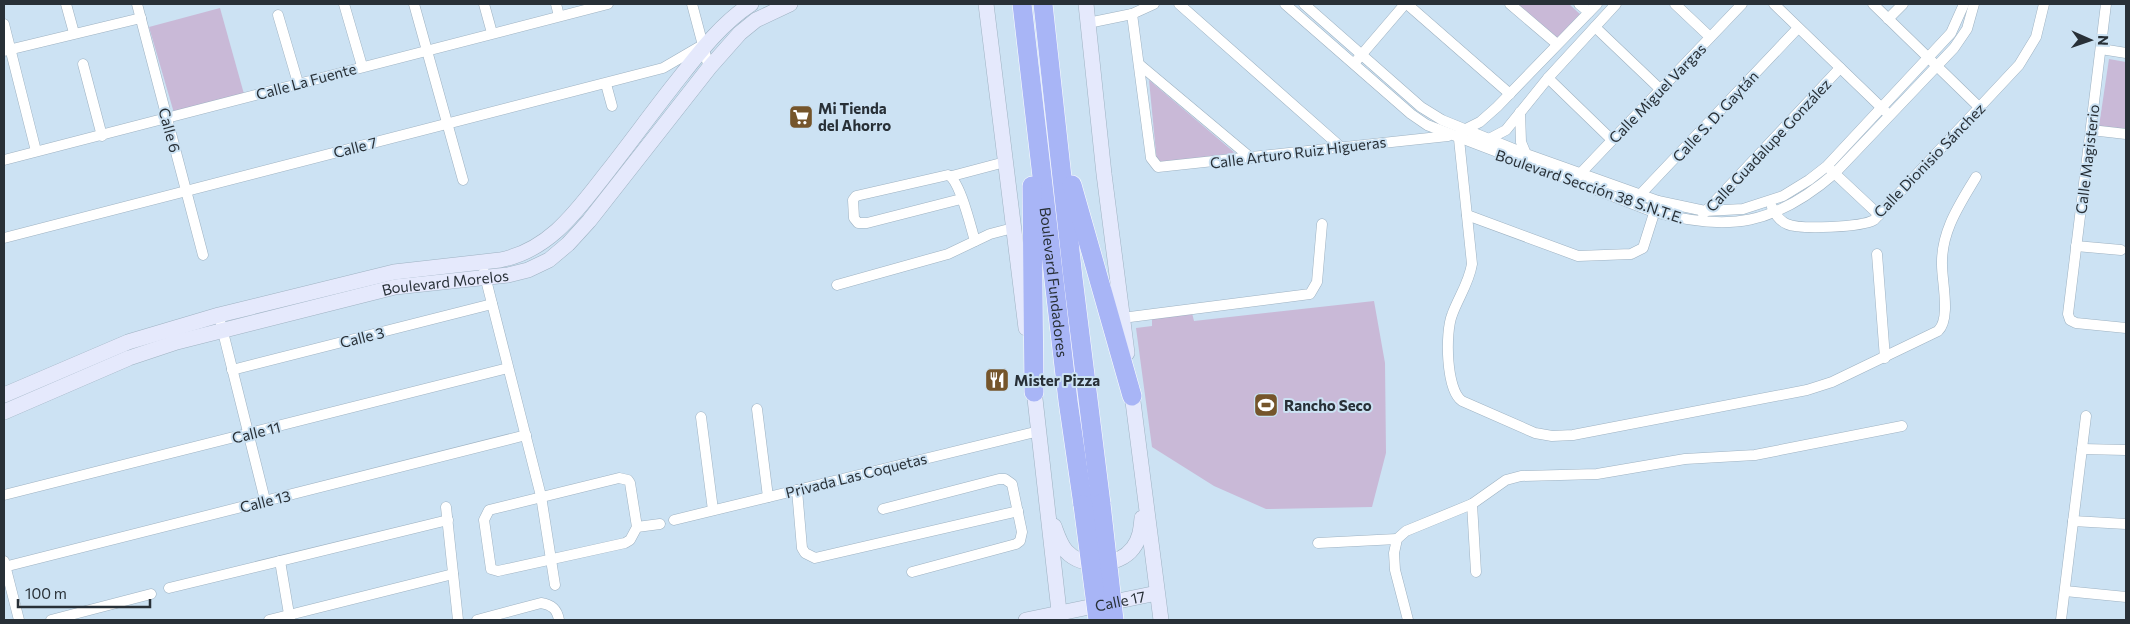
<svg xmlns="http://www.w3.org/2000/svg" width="2130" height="624" viewBox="0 0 2130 624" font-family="Commissioner,sans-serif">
  <rect width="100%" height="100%" fill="#cce2f3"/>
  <g fill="#c9b9d7">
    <polygon points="1515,4 1569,4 1580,14 1556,39"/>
    <polygon points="220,8 244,94 174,113 149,27"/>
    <polygon points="2109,59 2126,62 2126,129 2099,126"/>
    <polygon points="1149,80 1235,153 1157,163"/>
    <polygon points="1374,301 1385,363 1386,453 1372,507 1266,509 1214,486 1152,447 1136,328 1152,326 1152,317 1192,313 1194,321"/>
  </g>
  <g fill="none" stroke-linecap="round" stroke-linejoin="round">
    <defs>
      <g id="street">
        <polyline points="66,4 74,33"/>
        <polyline points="137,4 203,255"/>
        <polyline points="344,4 362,66"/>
        <polyline points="414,4 463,180"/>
        <polyline points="484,4 492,33"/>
        <polyline points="556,4 559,16"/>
        <polyline points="692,4 709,68"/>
        <polyline points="1179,4 1342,148"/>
        <path d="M1285 4 1411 114 1427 125 1654 212C1729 232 1775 225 1835 173L1954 48 1967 29 1974 4"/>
        <polyline points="1304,4 1421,107 1442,120 1526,154 1658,201 1705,211 1743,209 1783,196 1809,180 1827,166 1951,33 1964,4"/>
        <polyline points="1407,4 1510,94"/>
        <polyline points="1510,4 1557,44"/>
        <polyline points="1579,4 1589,12"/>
        <polyline points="1675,4 1710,37"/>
        <polyline points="1774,4 1886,112"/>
        <polyline points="1873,4 1980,108"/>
        <polyline points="2106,4 2068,314 2070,320 2076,323 2126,328"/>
        <polyline points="1132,14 1151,158 1158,167 1448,136"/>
        <polyline points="278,15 298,83"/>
        <polyline points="1888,19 1903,4"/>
        <polyline points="1088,23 1132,14 1154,4"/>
        <polyline points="4,24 36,151"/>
        <polyline points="1595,27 1660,89"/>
        <polyline points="2101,49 2126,53"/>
        <polyline points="4,51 141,18"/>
        <polyline points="1357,60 1405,4"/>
        <polyline points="83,64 102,136"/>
        <polyline points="1140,65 1251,158"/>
        <polyline points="1548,78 1612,140"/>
        <polyline points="606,84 612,106"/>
        <polyline points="1520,112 1521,142 1526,154"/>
        <polyline points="2091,130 2126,134"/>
        <polyline points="1462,131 1480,122 1497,107 1597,4"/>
        <path d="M1459 139 1472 264C1469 283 1458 298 1452 315 1445 333 1446 390 1462 401L1535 433 1552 436 1573 435 1807 390 1832 382 1938 331C1951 319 1942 282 1942 265 1941 231 1960 204 1976 177"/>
        <polyline points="1487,140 1506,130 1548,78 1616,4"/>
        <polyline points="4,160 608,4"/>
        <polyline points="1831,170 1879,215"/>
        <polyline points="952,176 1005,162"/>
        <polyline points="1577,177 1742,4"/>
        <path d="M961 199 867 223H858L854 218 853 200 856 196 948 175C960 180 971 228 975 241"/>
        <polyline points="1636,199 1798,28"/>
        <path d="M1772 207C1775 214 1780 221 1787 224 1800 230 1862 227 1874 220L2019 65 2036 37 2044 4"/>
        <polyline points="1703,214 1840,68"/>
        <polyline points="1467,215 1578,256 1631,254 1643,248 1656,207"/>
        <polyline points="4,238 663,68 699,47"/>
        <polyline points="2076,246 2121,250"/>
        <polyline points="1877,254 1885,358"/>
        <polyline points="484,272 541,496 555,585"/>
        <polyline points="837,285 948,254 990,234 1013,228"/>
        <polyline points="1122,318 1310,294 1317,282 1322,224"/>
        <polyline points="221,324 265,500"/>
        <polyline points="232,370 492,304"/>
        <polyline points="757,409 768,497"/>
        <polyline points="701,417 713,510"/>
        <polyline points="2082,449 2126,450"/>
        <polygon points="619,478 628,480 630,483 637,527 630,540 625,543 498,571 491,569 484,520 489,510"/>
        <polyline points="797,490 802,548 805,553 815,558 1018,511"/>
        <polyline points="4,495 508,368"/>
        <polyline points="1472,504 1476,572"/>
        <polyline points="446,507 458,620"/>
        <polyline points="883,509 999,479 1005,479 1012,484 1022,532 1020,541 1016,544 912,572"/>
        <polyline points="674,520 1039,431"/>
        <polyline points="2073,521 2126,524"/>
        <polyline points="637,527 660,524"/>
        <polyline points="1318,543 1397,539"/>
        <polyline points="4,561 19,620"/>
        <polyline points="280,561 290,620"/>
        <polyline points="4,567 526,435"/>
        <polyline points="169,588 448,520"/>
        <polyline points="2065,591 2126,597"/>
        <polyline points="51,620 151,594"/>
        <polyline points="269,620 453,574"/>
        <path d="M477 620 541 603C552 605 557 609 559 620"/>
        <polyline points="1408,620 1395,570 1394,553 1397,539 1406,531 1472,504 1506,480 1521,476 1597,474 1685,459 1755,455 1902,426"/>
        <polyline points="2061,620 2086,416"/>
      </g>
      <g id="secondary">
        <polyline points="986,4 1026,328"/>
        <polyline points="1086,4 1104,174 1127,353"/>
        <polyline points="1033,381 1060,620"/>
        <polyline points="1131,386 1161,620"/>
        <path d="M4 395 128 342 219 315 394 272 500 260C551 250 578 209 608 171 630 143 651 114 673 86 696 57 719 25 751 4"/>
        <path id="s1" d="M4 412 129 358 177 342 395 287 508 275 528 270 549 260 568 244 589 221 709 68 740 33 756 20 790 4"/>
        <path d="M1054 526C1057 534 1060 544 1066 551 1082 569 1119 567 1133 548 1140 539 1141 529 1142 518"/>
        <path id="s2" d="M1026 620 1157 593"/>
      </g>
      <g id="highway">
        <path id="s3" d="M1022 4 1068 401 1083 505"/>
        <polyline points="1043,4 1073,278 1101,504"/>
        <polyline points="1072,185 1132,396"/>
        <polyline points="1032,186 1034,392"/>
      </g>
    </defs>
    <use href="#street" stroke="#9eb2c2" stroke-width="11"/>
    <use href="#secondary" stroke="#9eb2c2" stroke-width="16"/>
    <use href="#highway" stroke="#fff" stroke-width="20"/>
    <use href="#street" stroke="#fff" stroke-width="10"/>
    <use href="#secondary" stroke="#e5e9fc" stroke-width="15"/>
    <use href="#highway" stroke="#a8b5f6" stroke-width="19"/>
    <defs>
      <g id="highway-bridge">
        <polyline points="1101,504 1114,620"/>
        <polyline points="1083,505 1098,620"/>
      </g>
    </defs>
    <use href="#highway-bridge" stroke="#fff" stroke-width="20" stroke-linecap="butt"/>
    <use href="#highway-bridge" stroke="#a8b5f6" stroke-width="19"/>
  </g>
  <defs>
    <symbol id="supermarket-square" viewBox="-11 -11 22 22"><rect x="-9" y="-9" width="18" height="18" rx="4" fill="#75552b" stroke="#cce2f3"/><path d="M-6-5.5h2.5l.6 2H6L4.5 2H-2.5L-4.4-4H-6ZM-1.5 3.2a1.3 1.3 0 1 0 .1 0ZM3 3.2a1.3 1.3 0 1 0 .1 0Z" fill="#fff"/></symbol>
    <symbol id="restaurant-square" viewBox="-11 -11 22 22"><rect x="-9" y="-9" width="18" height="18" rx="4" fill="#75552b" stroke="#cce2f3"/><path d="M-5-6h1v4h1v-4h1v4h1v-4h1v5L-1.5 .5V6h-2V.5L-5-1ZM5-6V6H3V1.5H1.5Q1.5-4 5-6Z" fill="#fff"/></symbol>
    <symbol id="stadium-square" viewBox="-11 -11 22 22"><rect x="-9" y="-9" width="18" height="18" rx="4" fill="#75552b" stroke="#cce2f3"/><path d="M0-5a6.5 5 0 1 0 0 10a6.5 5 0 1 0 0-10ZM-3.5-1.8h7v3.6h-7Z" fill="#fff"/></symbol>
  </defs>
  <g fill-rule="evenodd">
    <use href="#supermarket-square" x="787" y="103" width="28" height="28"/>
    <use href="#restaurant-square" x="983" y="366" width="28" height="28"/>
    <use href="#stadium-square" x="1252" y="391" width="28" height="28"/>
  </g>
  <g text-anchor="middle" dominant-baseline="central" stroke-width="4" stroke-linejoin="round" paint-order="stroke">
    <g font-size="15" fill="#283037" stroke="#cce2f3">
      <text transform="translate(306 81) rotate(-15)">Calle La Fuente</text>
      <text transform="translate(1657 93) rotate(-46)">Calle Miguel Vargas</text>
      <text transform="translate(1715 116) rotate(-47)">Calle S. D. Gaytán</text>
      <text transform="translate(170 130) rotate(75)">Calle 6</text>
      <text transform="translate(1768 145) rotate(-47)">Calle Guadalupe González</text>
      <text transform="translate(355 147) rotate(-14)">Calle 7</text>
      <text transform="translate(1298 152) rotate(-7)">Calle Arturo Ruiz Higueras</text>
      <text transform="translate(2087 159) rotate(-83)">Calle Magisterio</text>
      <text transform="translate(1929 160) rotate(-46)">Calle Dionisio Sánchez</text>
      <text transform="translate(1590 186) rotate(19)">Boulevard Sección 38 S.N.T.E.</text>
      <text stroke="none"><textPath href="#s1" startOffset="462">Boulevard Morelos</textPath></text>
      <text stroke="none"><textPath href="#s3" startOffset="280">Boulevard Fundadores</textPath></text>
      <text transform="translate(362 337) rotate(-14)">Calle 3</text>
      <text transform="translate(256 432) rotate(-14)">Calle 11</text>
      <text transform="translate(856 475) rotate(-14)">Privada Las Coquetas</text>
      <text transform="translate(265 501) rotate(-14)">Calle 13</text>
      <text stroke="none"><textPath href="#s2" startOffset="96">Calle 17</textPath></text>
    </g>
    <g font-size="15" font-weight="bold" fill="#283037" stroke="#cce2f3" text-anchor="start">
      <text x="818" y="108">Mi Tienda<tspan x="818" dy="17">del Ahorro</tspan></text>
      <text x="1014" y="380">Mister Pizza</text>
      <text x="1284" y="405">Rancho Seco</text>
    </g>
  </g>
  <rect width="2130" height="624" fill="none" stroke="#283037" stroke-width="10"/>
  <g transform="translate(2090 40) rotate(92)" stroke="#cce2f3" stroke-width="4" paint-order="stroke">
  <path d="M0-4L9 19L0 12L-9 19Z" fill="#283037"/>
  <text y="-8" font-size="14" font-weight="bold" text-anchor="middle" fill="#283037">N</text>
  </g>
  <path d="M18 599v8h132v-8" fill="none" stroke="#283037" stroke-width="2.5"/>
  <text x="25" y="599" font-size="15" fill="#283037" stroke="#cce2f3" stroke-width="4" paint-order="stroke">100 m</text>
</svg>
